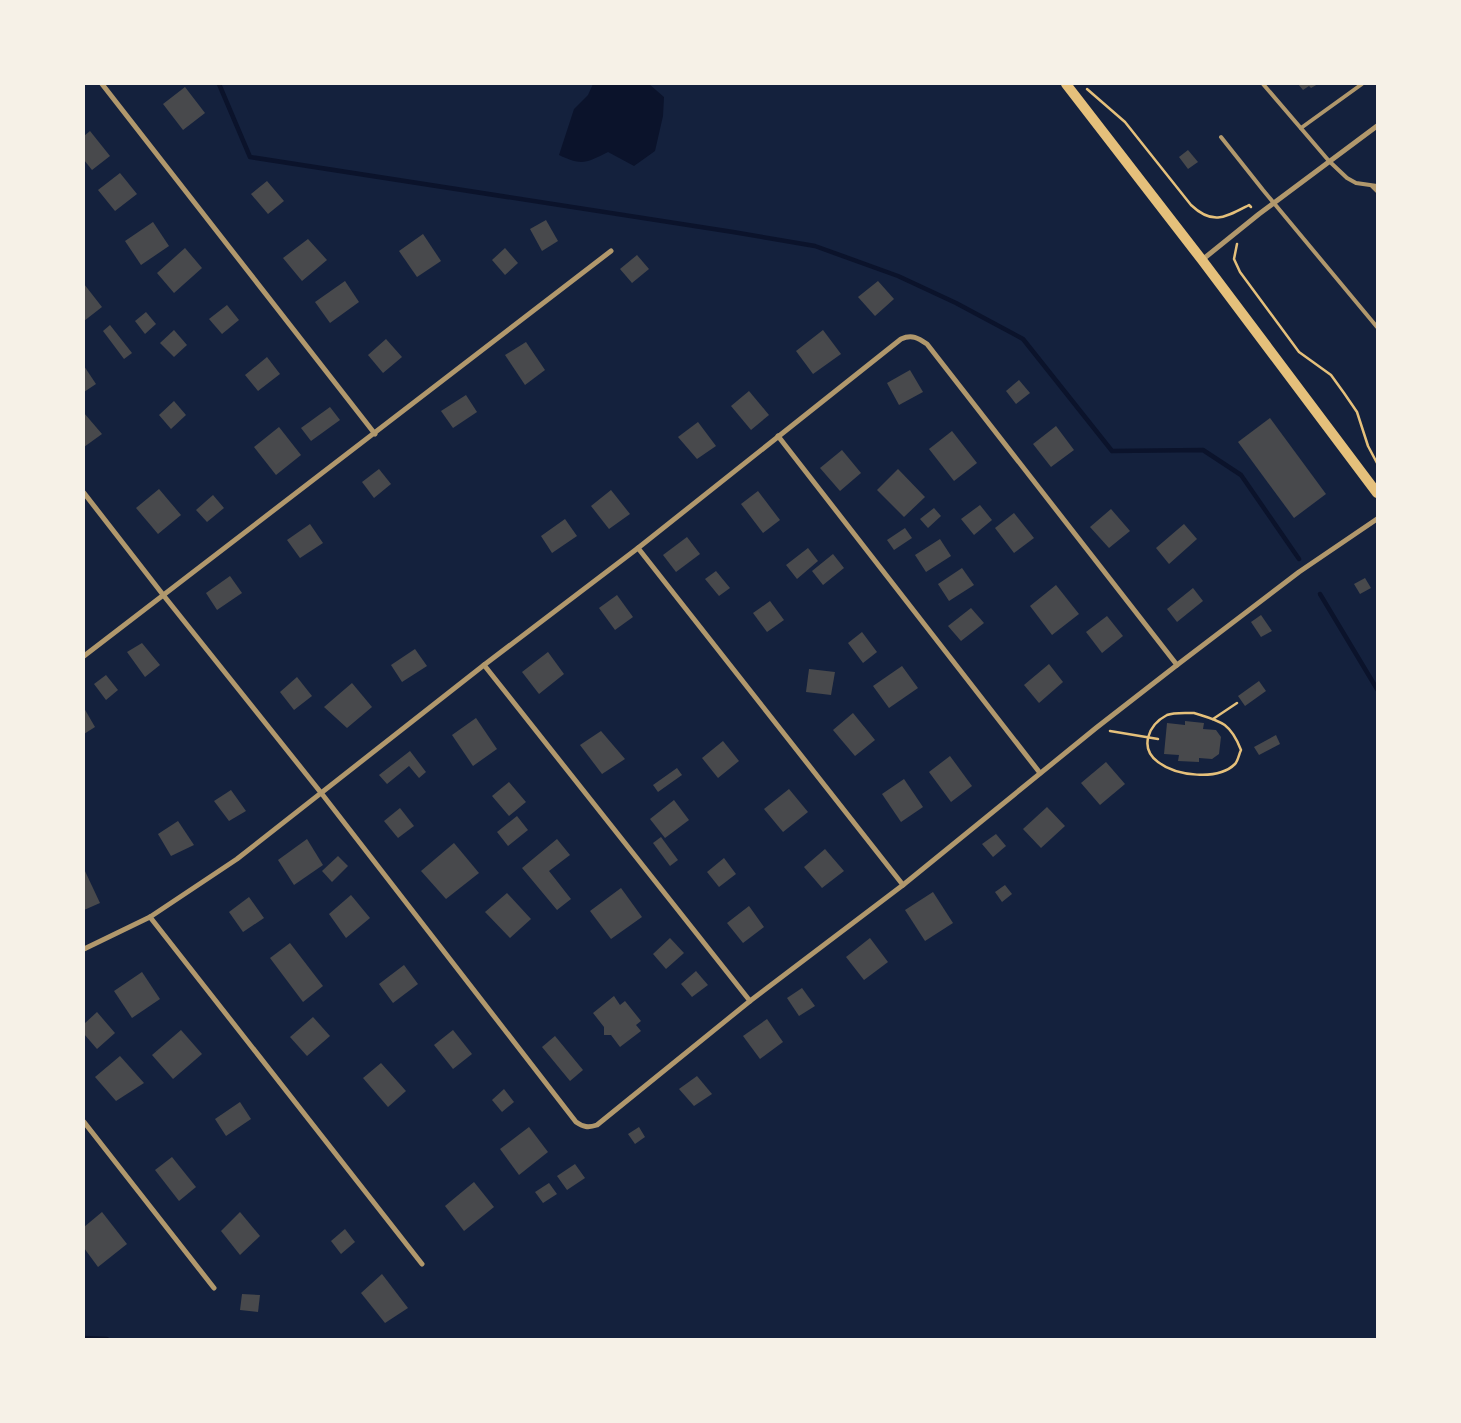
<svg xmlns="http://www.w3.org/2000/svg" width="1461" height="1423" viewBox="0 0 1461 1423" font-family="Ubuntu,sans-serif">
  <rect width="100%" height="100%" fill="#14213d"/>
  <path fill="#0b132b" d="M593 84H649L664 97 663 116 655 151 634 166 608 152C586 163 582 166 559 155L574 109 588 95Z"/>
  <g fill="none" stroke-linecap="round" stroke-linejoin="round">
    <g stroke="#0b132b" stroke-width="4.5">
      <polyline points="219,84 250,157 733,232 815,246 898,276 956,303 1023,339 1112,451 1203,450 1241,475 1299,559"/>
      <polyline points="1320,594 1377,689"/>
      <polyline points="84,1338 107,1339"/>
    </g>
  </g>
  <g fill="#48494c">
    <polygon points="1298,84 1318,84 1311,88 1309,86 1303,90"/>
    <polygon points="185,87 205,113 183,130 163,104"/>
    <polygon points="90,131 110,156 92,170 84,160 84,136"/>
    <polygon points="1188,150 1198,162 1188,169 1179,157"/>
    <polygon points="120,173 137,194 115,211 98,190"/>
    <polygon points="267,181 284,201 268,214 251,194"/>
    <polygon points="546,220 558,241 542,251 530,229"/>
    <polygon points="153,222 169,246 141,265 125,241"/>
    <polygon points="423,234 441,261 417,277 399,251"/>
    <polygon points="308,239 327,260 302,281 283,258"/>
    <polygon points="185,248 202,268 174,293 157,273"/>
    <polygon points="505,248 518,263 505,275 492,260"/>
    <polygon points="637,255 649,269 632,283 620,269"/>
    <polygon points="345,281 359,302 330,323 315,302"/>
    <polygon points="878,281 894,299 875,316 858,297"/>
    <polygon points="84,284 102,307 84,321"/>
    <polygon points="227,305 239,320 222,334 209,319"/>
    <polygon points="146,312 156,324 145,334 135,321"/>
    <polygon points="110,325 132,353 124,359 103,331"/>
    <polygon points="174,330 187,345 174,357 160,343"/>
    <polygon points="823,330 841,354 813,374 796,351"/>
    <polygon points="386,339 402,357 383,373 368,355"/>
    <polygon points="526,342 545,370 525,385 505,355"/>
    <polygon points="267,357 280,374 258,391 245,375"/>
    <polygon points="84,366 96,384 84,392"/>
    <polygon points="910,370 923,392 899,405 887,383"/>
    <polygon points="1019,380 1030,393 1016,404 1006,391"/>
    <polygon points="749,391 769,415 751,430 731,406"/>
    <polygon points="466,395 477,412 453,428 441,411"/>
    <polygon points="174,401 186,415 171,429 159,415"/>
    <polygon points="330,407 340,420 311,441 301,428"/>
    <polygon points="84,413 102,434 84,447"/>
    <polygon points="1270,418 1326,494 1294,518 1238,442"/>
    <polygon points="698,422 716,446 697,459 678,437"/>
    <polygon points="1056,426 1074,450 1051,467 1033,444"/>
    <polygon points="279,427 301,455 276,475 254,447"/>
    <polygon points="952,431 977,463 954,481 929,449"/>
    <polygon points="842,450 861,473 840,491 820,468"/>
    <polygon points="379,469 391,484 374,498 362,482"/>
    <polygon points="898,469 925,497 904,517 877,490"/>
    <polygon points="159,489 181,515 158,534 136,508"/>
    <polygon points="611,490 630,514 609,529 591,506"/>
    <polygon points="758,491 780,520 763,533 741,504"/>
    <polygon points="213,495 224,508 207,522 196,510"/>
    <polygon points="980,505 992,520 974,535 961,519"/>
    <polygon points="934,508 941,516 928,528 920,519"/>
    <polygon points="1111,509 1130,531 1109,548 1090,527"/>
    <polygon points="1014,513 1034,538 1014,553 995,528"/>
    <polygon points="565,519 577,536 552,553 541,536"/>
    <polygon points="310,524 323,543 300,558 287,540"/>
    <polygon points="1184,524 1197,539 1169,564 1156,548"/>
    <polygon points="905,528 912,538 894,550 887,540"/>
    <polygon points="687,537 700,554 676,572 663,555"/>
    <polygon points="940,539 951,556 926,572 915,555"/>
    <polygon points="808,548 818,561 797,579 786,565"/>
    <polygon points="833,554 844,568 823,585 812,571"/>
    <polygon points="962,568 974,585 949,601 938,584"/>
    <polygon points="716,571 730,588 719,596 705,579"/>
    <polygon points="230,576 242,593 217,610 206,593"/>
    <polygon points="1365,578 1371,588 1360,594 1354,584"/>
    <polygon points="1056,585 1079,614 1052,635 1030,606"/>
    <polygon points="1193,588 1203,601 1177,622 1167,609"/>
    <polygon points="617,595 633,617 615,630 599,608"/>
    <polygon points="770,601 784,620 767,632 753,613"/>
    <polygon points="971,608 984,623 961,641 948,626"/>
    <polygon points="1261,615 1272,631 1261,637 1251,622"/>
    <polygon points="1107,616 1123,636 1102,653 1086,632"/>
    <polygon points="862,632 877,652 863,663 848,643"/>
    <polygon points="142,643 160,665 145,677 127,652"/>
    <polygon points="415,649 427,666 402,682 391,665"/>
    <polygon points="548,652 564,674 539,694 522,672"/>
    <polygon points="1049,664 1063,682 1039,703 1024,685"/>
    <polygon points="902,666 918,688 889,708 873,686"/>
    <polygon points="809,669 835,672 831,695 806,692"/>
    <polygon points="106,675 118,690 106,700 94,684"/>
    <polygon points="297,677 312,696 294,710 280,692"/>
    <polygon points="1259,681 1266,691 1245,706 1238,696"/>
    <polygon points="352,683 372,707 347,728 324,707"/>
    <polygon points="84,708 95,727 84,734"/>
    <polygon points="853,713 875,740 855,756 833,730"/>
    <polygon points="476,718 497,749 473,766 452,735"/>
    <polygon points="1185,721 1204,723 1203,729 1216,730 1221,737 1219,754 1212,759 1199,758 1199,762 1178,761 1179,755 1164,754 1167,723 1185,725"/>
    <polygon points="601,731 625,759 602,774 580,745"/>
    <polygon points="1276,735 1280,744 1259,755 1254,747"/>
    <polygon points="723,741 739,761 718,778 702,758"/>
    <polygon points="410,751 426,772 419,778 409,766 387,784 379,775"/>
    <polygon points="950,756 972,786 951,802 929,772"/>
    <polygon points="1106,762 1125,784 1100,805 1081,783"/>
    <polygon points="677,768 682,775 658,792 653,785"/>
    <polygon points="904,779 923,807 901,822 882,794"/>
    <polygon points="509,782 526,802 509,816 492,796"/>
    <polygon points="789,789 808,812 783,832 764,809"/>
    <polygon points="231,790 246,811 229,821 214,801"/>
    <polygon points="674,800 689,820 665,838 650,819"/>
    <polygon points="1047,807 1065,826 1041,848 1023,829"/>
    <polygon points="400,808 414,826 398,838 384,821"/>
    <polygon points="517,816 528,830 508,846 497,832"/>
    <polygon points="178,821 194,845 171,856 158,834"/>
    <polygon points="996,834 1006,846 993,857 982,844"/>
    <polygon points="661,837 678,860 670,866 653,843"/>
    <polygon points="307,839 323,865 294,885 278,860"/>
    <polygon points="557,839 570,855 549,871 571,899 557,910 522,868"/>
    <polygon points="454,843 479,873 446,899 421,871"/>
    <polygon points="825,849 844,871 822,888 804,867"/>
    <polygon points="338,856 348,866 332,882 322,871"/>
    <polygon points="724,858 736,874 719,887 707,872"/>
    <polygon points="84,869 100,903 84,910"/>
    <polygon points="1005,885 1012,894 1002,902 995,892"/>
    <polygon points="621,888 642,917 611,939 590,911"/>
    <polygon points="933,892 953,923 925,941 905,910"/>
    <polygon points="507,893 531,919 510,938 485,912"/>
    <polygon points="351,895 370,918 346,938 329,914"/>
    <polygon points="249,897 264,918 243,932 229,912"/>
    <polygon points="749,906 764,927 743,943 727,923"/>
    <polygon points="670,938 684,953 666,969 653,954"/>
    <polygon points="870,938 888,962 864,980 846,957"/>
    <polygon points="290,943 323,986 303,1002 270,958"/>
    <polygon points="404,965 418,984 393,1003 379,984"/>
    <polygon points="696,971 708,985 692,997 681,984"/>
    <polygon points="142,972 160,999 132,1018 114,991"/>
    <polygon points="802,988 815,1006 799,1016 787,998"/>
    <polygon points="614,996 620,1005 625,1001 641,1021 636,1025 641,1031 620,1047 611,1035 604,1035 604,1027 593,1013"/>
    <polygon points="97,1012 115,1033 97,1049 84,1034 84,1024"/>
    <polygon points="313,1017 330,1036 307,1056 290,1037"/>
    <polygon points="767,1019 783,1042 760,1059 743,1036"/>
    <polygon points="181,1030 202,1054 173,1079 152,1055"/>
    <polygon points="453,1030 472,1054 453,1069 434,1045"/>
    <polygon points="555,1036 583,1070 570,1081 542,1047"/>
    <polygon points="120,1056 144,1083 116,1101 95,1077"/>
    <polygon points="381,1063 406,1091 388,1107 363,1078"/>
    <polygon points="697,1076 712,1094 694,1106 679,1089"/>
    <polygon points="504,1089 514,1102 502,1112 492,1100"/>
    <polygon points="240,1102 251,1119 226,1136 215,1119"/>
    <polygon points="529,1127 548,1152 519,1175 500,1149"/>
    <polygon points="639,1127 645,1137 635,1144 628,1134"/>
    <polygon points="172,1157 196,1187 179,1201 155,1170"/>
    <polygon points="575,1164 585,1178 567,1190 557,1176"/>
    <polygon points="474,1182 494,1207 464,1231 445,1206"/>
    <polygon points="549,1183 557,1194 543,1203 535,1192"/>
    <polygon points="102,1212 127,1244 98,1267 84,1248 84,1227"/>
    <polygon points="240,1212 260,1236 240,1255 221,1231"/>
    <polygon points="345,1229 355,1242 341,1254 331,1241"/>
    <polygon points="382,1274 408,1308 385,1323 361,1293"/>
    <polygon points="242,1294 260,1295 258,1312 240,1310"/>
  </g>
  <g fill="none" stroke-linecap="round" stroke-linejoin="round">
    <g stroke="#e5c07b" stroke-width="2.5">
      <path d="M1087 89 1125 122 1191 205C1213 226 1226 217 1249 205L1251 207"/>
      <polyline points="1237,244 1234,259 1240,272 1299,352 1331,375 1344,393 1357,412 1368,446 1377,463"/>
      <path d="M1194 713C1220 721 1230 722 1241 750 1239 754 1238 761 1235 764 1218 781 1176 776 1158 762 1139 748 1148 725 1167 715 1174 712 1186 713 1194 713Z"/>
      <polyline points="1213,719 1237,703"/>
      <polyline points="1110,731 1158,739"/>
    </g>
    <g stroke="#b1986c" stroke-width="4">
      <polyline points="1263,84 1329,161 1347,178 1356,183 1377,186"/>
      <polyline points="1301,128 1362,84"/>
      <polyline points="1221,137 1263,190 1377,327"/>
      <polyline points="1372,186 1377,191"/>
    </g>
    <g stroke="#b1986c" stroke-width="5">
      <polyline points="102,84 375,434"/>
      <polyline points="1202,260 1259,214 1377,126"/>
      <polyline points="778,436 1040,773"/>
      <path d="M84 493 164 596 322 794 576 1122C583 1127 588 1128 597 1125L750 1001 903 885 1096 728 1177 665 1299 572 1377 519"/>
      <polyline points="638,548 903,885"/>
      <polyline points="84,656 611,251"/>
      <polyline points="484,665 750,1001"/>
      <polyline points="150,917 422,1264"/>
      <path d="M84 949 150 917 237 859 484 665 638 548 901 339C912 334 918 338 927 344L1177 665"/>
      <polyline points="84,1122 214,1288"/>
    </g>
    <polyline stroke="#e5c07b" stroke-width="10" points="1066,84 1202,260 1377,493"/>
  </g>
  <rect width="1461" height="1423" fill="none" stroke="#f6f1e7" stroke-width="170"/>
</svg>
